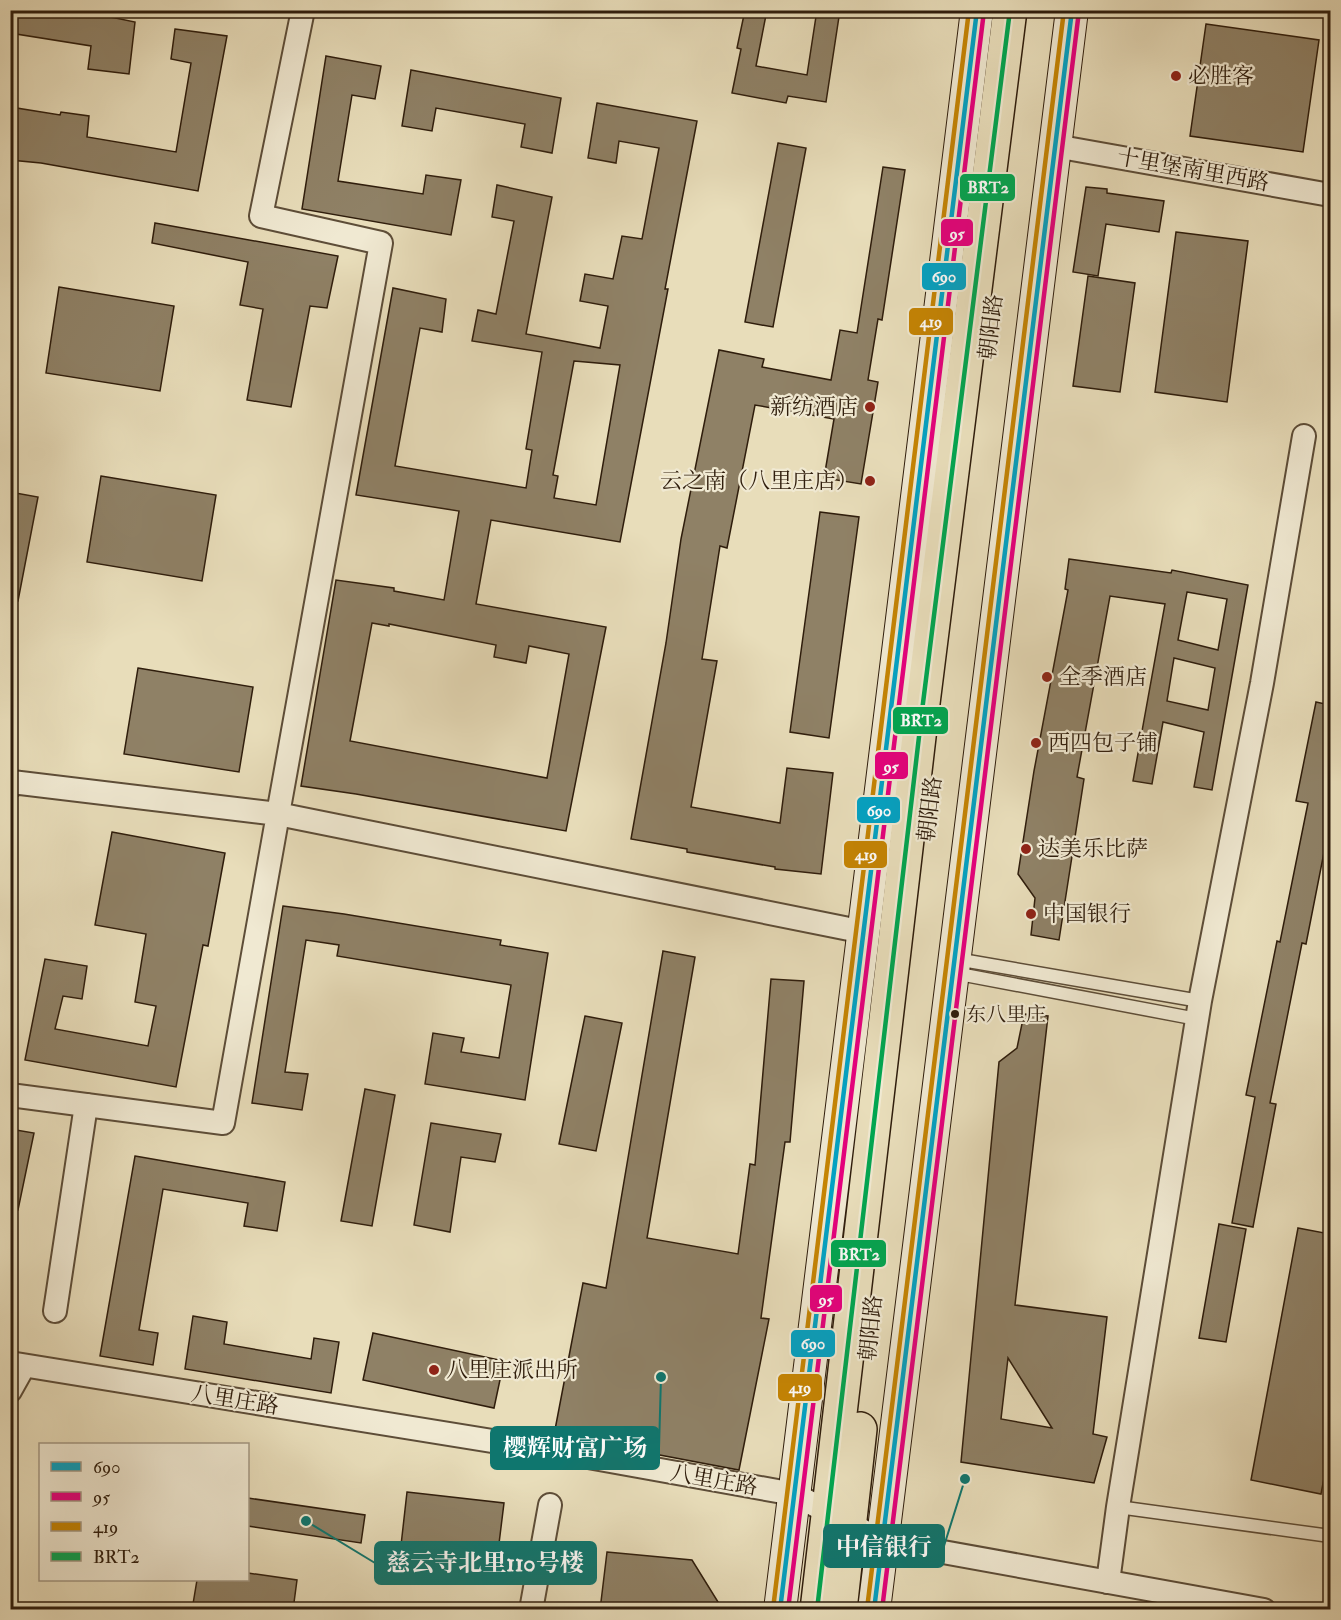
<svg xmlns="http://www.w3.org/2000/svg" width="1341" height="1620" viewBox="0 0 1341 1620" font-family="'IM FELL Double Pica','Noto Serif SC',serif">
  <rect width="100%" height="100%" fill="#e8ddba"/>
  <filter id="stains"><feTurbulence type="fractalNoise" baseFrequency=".00333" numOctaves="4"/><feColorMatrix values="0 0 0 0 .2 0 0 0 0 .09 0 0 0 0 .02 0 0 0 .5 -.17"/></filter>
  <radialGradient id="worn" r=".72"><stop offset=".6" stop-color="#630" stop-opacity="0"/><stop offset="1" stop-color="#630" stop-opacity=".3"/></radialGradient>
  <g fill="#8f8166" stroke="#2f1d0c" stroke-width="1.5" fill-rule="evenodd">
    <polygon points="10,10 77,10 135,22 129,74 88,69 91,46 10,33"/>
    <polygon points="745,10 767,10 756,66 807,75 817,10 840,10 826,102 788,96 786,103 732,93 741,49 737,48"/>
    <polygon points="1206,24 1319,40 1303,152 1190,136"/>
    <polygon points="175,29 227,36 198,191 41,163 10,160 10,107 60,115 61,112 89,116 87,137 176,152 191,63 171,59"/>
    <polygon points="326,56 381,66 375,99 352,95 338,181 423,194 426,175 461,180 451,235 302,209"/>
    <polygon points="411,70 561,98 552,153 521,147 525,124 436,108 432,131 402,126"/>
    <path d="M597 103 697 121 665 289H668L620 542 491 520 476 604 606 627 566 831 356 794 301 786 336 580 394 588V591L444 600 459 511 356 495 393 288 446 299 442 332 420 328 395 466 526 488 532 450 526 449 542 352 472 341 478 310 496 314 514 221 492 217 497 185 552 197 526 334 600 348 608 306 580 301 585 274 613 279 622 236 642 239 659 148 619 141 616 163 588 158ZM574 361 620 365 596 505 554 498 558 476 553 475ZM372 623 389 626V624L496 645 494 657 526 663 529 646 569 654 547 778 350 741Z"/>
    <polygon points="778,143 806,148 773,327 745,322"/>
    <polygon points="883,167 905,170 882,320 878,319 868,380 878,382 861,484 824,478 834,419 755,405 727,548 720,546 702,659 717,661 691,807 780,823 787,768 833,773 821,874 775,869 775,867 687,852 687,849 631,839 666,643 681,539 719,350 764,359 762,367 831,380 840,330 857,333"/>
    <polygon points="1086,187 1107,189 1107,193 1164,201 1159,232 1106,224 1098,276 1073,272"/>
    <polygon points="155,223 338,256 327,308 310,306 291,407 247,400 263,309 240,305 248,262 152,243"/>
    <polygon points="1176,232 1248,241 1227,402 1155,392"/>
    <polygon points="1088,276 1135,283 1120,392 1073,386"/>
    <polygon points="59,287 174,306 160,391 46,373"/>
    <polygon points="101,476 216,495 202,581 87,562"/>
    <polygon points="10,492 38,497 18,601 10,600"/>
    <polygon points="820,512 859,517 829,738 790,732"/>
    <path d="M1069 559 1171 573 1172 570 1248 585 1212 790 1194 787 1204 732 1163 722 1152 784 1133 781 1165 604 1110 596 1077 777 1084 779 1059 940 1031 935 1035 898 1018 874 1034 771 1068 590 1065 589ZM1187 592 1227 599 1218 650 1178 640ZM1174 658 1215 668 1208 710 1167 701Z"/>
    <polygon points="138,668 253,687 239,772 124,754"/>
    <polygon points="1316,702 1330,705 1330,822 1306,944 1302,943 1270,1103 1276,1104 1253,1227 1232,1223 1255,1097 1246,1095 1277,941 1280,942 1308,803 1296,801"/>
    <polygon points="112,832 225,853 208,946 203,945 176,1087 25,1060 45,959 87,966 82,999 63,996 55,1029 148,1046 156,1006 135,1002 146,934 95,925"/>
    <polygon points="283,906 344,914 501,940 500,945 548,953 525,1100 425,1084 433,1033 464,1038 461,1052 499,1058 511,985 337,956 339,945 306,940 285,1072 308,1074 302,1110 252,1103"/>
    <polygon points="663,951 695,957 647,1238 738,1254 750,1164 755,1165 771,979 804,981 790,1142 785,1142 761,1318 769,1319 739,1470 554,1435 583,1283 606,1288"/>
    <path d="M1024 1014 1048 1016 1015 1305 1107 1317 1093 1434 1107 1437 1094 1483 961 1462 999 1062 1017 1048ZM1008 1358 1052 1428 1001 1419Z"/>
    <polygon points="585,1016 622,1023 596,1151 559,1144"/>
    <polygon points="365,1089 395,1095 372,1226 341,1221"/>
    <polygon points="431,1123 501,1134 495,1162 461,1157 450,1232 414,1225"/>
    <polygon points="10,1129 34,1133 18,1210 10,1209"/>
    <polygon points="135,1156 285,1182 277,1231 244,1226 248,1203 163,1189 139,1330 158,1333 153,1365 100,1356"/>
    <polygon points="1219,1224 1246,1229 1226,1342 1199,1338"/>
    <polygon points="1298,1228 1330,1234 1330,1447 1321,1494 1251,1480"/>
    <polygon points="193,1316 227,1322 224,1344 311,1359 314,1338 339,1342 331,1393 185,1369"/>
    <polygon points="373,1333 504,1361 494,1408 363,1380"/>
    <polygon points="407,1492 504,1503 494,1584 398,1572"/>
    <polygon points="248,1498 365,1515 361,1543 248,1526"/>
    <polygon points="607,1552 692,1560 723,1610 600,1610"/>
    <polygon points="248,1573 297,1580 293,1610 192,1610 197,1580 248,1580"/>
  </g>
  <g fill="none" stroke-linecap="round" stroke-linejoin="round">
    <defs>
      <g id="lane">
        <polyline points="956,959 1200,1001"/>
        <polyline points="954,973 1197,1019"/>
        <polyline points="1118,1507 1330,1536"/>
      </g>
      <g id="street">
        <polyline points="303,10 261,216 381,243 278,814 864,932"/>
        <polyline points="1055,146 1330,195"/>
        <polyline points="10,787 12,782 278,814 223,1123 10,1095"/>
        <polyline points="55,1311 86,1105"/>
        <polyline points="10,1363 560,1452 794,1494 882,1541 1264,1610"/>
        <polyline points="10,1391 24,1366"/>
        <polyline points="1108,1582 1118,1507 1200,1001 1262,683 1304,436"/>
        <polyline points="531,1610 550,1505"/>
      </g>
      <g id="secondary">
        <polyline points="780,1610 977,10"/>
        <polyline points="874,1610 1072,10"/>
      </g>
      <g id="highway">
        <polyline points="817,1610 922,711 1010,10"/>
        <polyline points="840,1610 860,1429"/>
      </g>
    </defs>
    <use href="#lane" stroke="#5d4d38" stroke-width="15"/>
    <use href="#street" stroke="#5d4d38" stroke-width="26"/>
    <use href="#secondary" stroke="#2f1d0c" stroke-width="34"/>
    <use href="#highway" stroke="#2f1d0c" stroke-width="36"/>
    <use href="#lane" stroke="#f0e9d2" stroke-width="12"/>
    <use href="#street" stroke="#f0e9d2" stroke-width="22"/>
    <use href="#secondary" stroke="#f0e9d2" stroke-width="32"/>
    <use href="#highway" stroke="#e8ddba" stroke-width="33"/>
    <defs>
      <g id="bus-1">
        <polyline points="780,1610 977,10"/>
        <polyline points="874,1610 1072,10"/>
      </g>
      <g id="bus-2">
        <polyline points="788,1610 984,11"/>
        <polyline points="882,1610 1079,11"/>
      </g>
      <g id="bus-3">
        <polyline points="773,1609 969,10"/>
        <polyline points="867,1609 1064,10"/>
      </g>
      <polyline id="bus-4" points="817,1610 922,711 1010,10"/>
    </defs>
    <use href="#bus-1" stroke="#f0e9d2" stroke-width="9"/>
    <use href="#bus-2" stroke="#f0e9d2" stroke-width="9"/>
    <use href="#bus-3" stroke="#f0e9d2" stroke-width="9"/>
    <use href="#bus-4" stroke="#f0e9d2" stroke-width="9"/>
    <use href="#bus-1" stroke="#02a2c4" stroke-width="4.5"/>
    <use href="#bus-2" stroke="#e5007d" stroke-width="4.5"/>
    <use href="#bus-3" stroke="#c58403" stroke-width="4.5"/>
    <use href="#bus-4" stroke="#00a651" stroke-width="4.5"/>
  </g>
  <g fill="#8f2418" stroke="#f0e9d2" stroke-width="2">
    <circle cx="1176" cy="76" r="6"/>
    <circle cx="870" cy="407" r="6"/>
    <circle cx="870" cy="481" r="6"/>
    <circle cx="1047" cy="677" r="6"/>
    <circle cx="1036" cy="743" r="6"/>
    <circle cx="1026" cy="849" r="6"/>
    <circle cx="1031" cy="914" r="6"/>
    <circle cx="434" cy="1370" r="6"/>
  </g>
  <circle fill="#2f1d0c" stroke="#f0e9d2" stroke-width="2" cx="955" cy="1014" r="5"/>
  <g text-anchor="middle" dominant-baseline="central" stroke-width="4.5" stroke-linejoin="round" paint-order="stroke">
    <g font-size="20" fill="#2f1d0c" stroke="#f0e9d2" text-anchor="start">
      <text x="966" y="1014">东八里庄</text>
    </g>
    <g font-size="22" fill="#2f1d0c" stroke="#f0e9d2" text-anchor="start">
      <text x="1188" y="76">必胜客</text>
      <text x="858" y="407" text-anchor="end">新纺酒店</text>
      <text x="858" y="481" text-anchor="end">云之南（八里庄店）</text>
      <text x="1059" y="677">全季酒店</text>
      <text x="1048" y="743">西四包子铺</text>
      <text x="1038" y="849">达美乐比萨</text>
      <text x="1043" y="914">中国银行</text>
      <text x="446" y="1370">八里庄派出所</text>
    </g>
    <g font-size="22" fill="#2f1d0c" stroke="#f0e9d2">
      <text transform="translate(1193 170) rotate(10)">十里堡南里西路</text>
      <text transform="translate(991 327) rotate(-83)">朝阳路</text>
      <text transform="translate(930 809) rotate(-83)">朝阳路</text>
      <text transform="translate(871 1328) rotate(-84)">朝阳路</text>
      <text transform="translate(235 1400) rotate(9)">八里庄路</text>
      <text transform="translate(714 1480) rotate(10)">八里庄路</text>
    </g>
  </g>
  <path fill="none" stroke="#0f766e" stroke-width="2" d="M661 1377L659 1448M965 1479L944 1546M306 1521L375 1563"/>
  <g fill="#0f766e" stroke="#f0e9d2" stroke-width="2">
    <circle cx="661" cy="1377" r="6"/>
    <circle cx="965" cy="1479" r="6"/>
    <circle cx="306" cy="1521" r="6"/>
  </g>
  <g fill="#0f766e" stroke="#0f766e" stroke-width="2">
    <rect x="491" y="1427" width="168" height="42" rx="6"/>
    <rect x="824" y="1525" width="120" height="42" rx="6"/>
    <rect x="375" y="1542" width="221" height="42" rx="6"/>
  </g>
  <g font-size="24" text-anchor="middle" font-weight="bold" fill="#fff">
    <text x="575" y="1456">樱辉财富广场</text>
    <text x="884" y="1555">中信银行</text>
    <text x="485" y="1571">慈云寺北里110号楼</text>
  </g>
  <g stroke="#f0e9d2" stroke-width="2">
    <rect x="959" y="173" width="57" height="29" rx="6" fill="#00a651"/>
    <rect x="940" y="218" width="34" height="29" rx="6" fill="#e5007d"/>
    <rect x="921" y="262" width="46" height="29" rx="6" fill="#02a2c4"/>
    <rect x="908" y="307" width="46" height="29" rx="6" fill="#c58403"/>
    <rect x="892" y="706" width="57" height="29" rx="6" fill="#00a651"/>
    <rect x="874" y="751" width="35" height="29" rx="6" fill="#e5007d"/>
    <rect x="856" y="796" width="45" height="28" rx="6" fill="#02a2c4"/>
    <rect x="843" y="840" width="45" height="29" rx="6" fill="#c58403"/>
    <rect x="830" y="1239" width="57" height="29" rx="6" fill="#00a651"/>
    <rect x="809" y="1284" width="34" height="29" rx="6" fill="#e5007d"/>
    <rect x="790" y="1329" width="46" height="29" rx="6" fill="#02a2c4"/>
    <rect x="777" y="1373" width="46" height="29" rx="6" fill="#c58403"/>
  </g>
  <g font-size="16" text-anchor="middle" font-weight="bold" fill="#fff">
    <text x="988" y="193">BRT2</text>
    <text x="957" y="239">95</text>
    <text x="944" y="282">690</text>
    <text x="931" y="327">419</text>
    <text x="921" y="726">BRT2</text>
    <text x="891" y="772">95</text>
    <text x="879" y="816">690</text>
    <text x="866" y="860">419</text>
    <text x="859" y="1260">BRT2</text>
    <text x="826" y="1305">95</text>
    <text x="813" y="1349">690</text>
    <text x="800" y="1393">419</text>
  </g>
  <rect width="1341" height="1620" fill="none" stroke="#e8ddba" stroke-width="36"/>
  <rect x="12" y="12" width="1317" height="1596" fill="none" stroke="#2f1d0c" stroke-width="3"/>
  <rect x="18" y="18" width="1305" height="1584" fill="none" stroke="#2f1d0c" stroke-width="1.5"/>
  <rect x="39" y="1443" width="210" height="138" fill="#f0e9d2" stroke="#a39783" stroke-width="1.5"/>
  <rect x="51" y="1462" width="30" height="9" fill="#02a2c4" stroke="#a39783" stroke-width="1.5"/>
  <text x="93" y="1473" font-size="18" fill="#2f1d0c">690</text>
  <rect x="51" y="1492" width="30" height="9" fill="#e5007d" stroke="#a39783" stroke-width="1.5"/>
  <text x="93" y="1503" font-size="18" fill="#2f1d0c">95</text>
  <rect x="51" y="1522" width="30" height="9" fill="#c58403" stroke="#a39783" stroke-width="1.5"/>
  <text x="93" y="1533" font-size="18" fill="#2f1d0c">419</text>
  <rect x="51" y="1552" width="30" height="9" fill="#00a651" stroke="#a39783" stroke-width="1.5"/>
  <text x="93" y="1563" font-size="18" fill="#2f1d0c">BRT2</text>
  <rect width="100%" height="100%" filter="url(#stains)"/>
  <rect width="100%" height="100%" fill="url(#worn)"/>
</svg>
